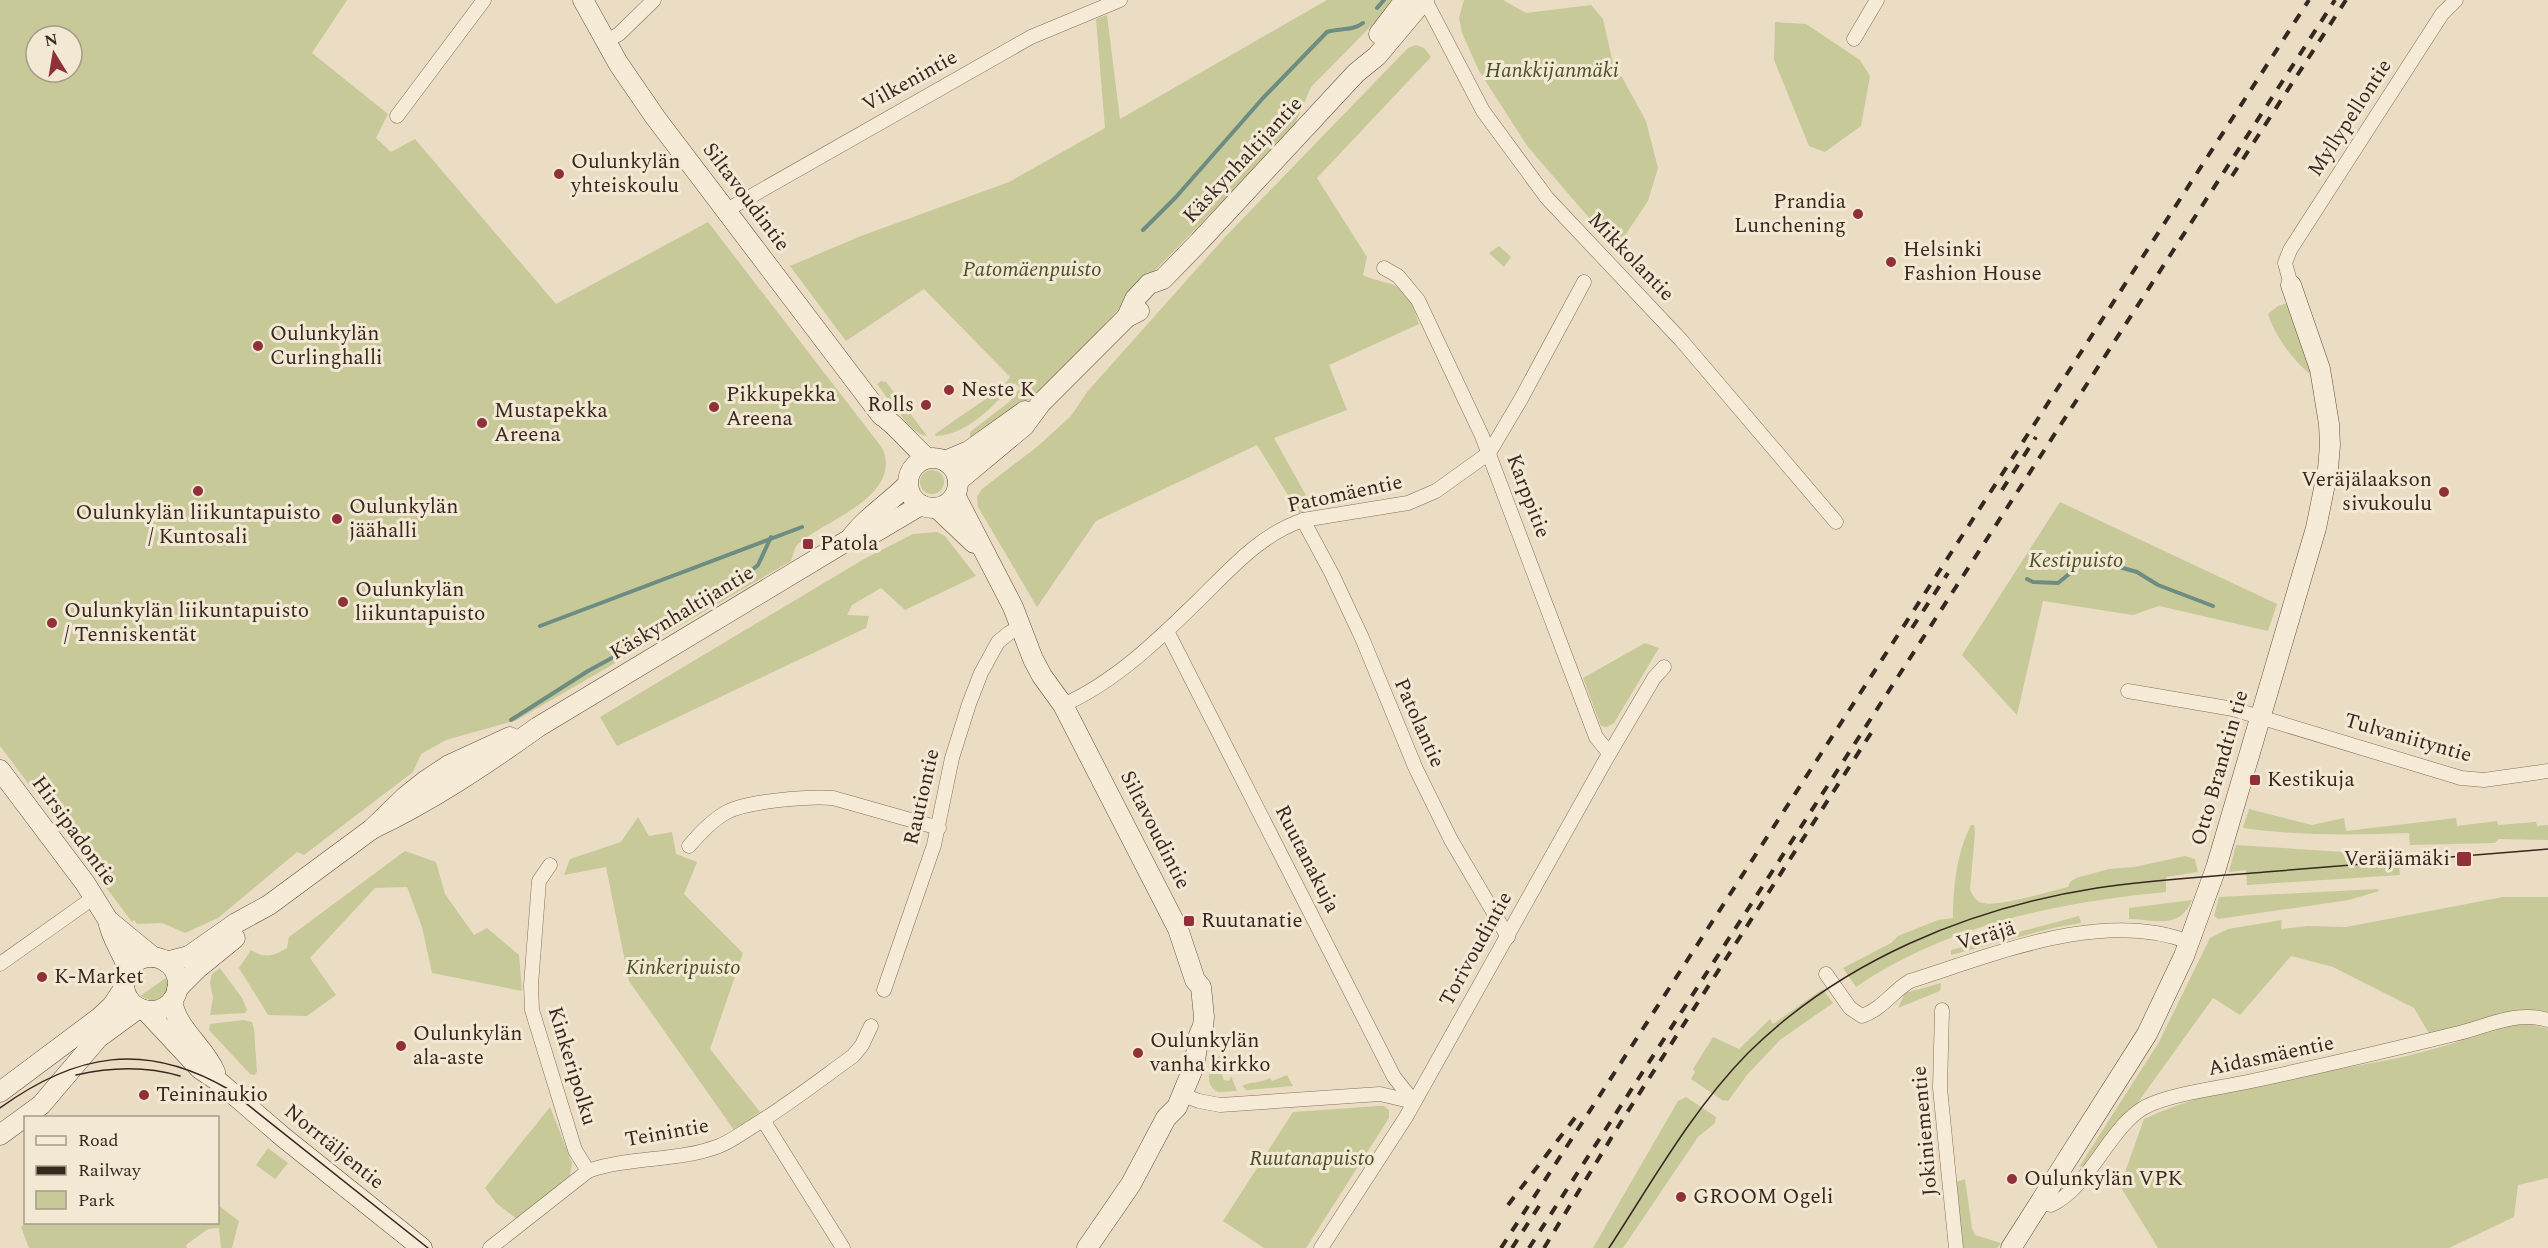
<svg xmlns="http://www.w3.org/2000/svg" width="2548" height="1248" viewBox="0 0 2548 1248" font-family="Spectral,serif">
  <rect width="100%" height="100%" fill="#ebddc4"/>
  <g fill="#c7c999" fill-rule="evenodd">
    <path d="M0 0H347L312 53 388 114 376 138 391 152 415 139 556 304 708 222 883 449C901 498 826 519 798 544 794 548 793 556 791 561L517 720 446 740 421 754 413 772 304 855 297 852 218 918 185 933 162 923 137 924 134 920 132 922 0 746ZM36 36H72V72H36Z"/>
    <path d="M1327 0H1393L1382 15 1311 87 1293 129 1132 294 1070 363 1017 410 970 443V432L1009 402 1020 388 1015 383C995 404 968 435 936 436L935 434 1003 387 1010 377 924 289 846 341 790 266 861 236 1009 182 1105 128 1096 19 1107 15 1120 119Z"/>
    <polygon points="1464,0 1503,0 1526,13 1591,5 1603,19 1612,59 1646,121 1658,168 1648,201 1616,249 1528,147 1479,71 1462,33 1459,18"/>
    <polygon points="1775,22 1806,24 1860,60 1870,76 1861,126 1825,152 1809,146 1774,60"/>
    <path d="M1416 45 1424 48 1431 57 1317 178 1367 257 1363 275C1375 282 1396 282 1406 293 1412 301 1416 315 1419 324L1329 365 1347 410 1274 438 1313 508 1299 513 1257 445 1096 521 1037 607 978 507 977 497 982 489 1038 446 1071 416 1087 392 1226 236 1408 48Z"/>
    <polygon points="1499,246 1511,257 1504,267 1489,253"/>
    <path d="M2288 303 2313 374H2310C2292 359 2275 336 2268 314L2278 306Z"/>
    <polygon points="881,381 886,382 900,400 895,403 891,403 877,384"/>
    <path d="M900 404 908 415 910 413 927 436C914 434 905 420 897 410Z"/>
    <circle cx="932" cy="482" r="12"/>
    <polygon points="2060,502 2277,604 2268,631 2159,606 2133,615 2043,601 2017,715 1962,655"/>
    <polygon points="937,532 945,536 976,576 905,610 881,588 852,605 847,615 869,616 866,628 617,746 600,717 864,559 913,534"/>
    <polygon points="1645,643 1659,648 1614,723 1607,727 1601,726 1583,678"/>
    <path d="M2249 809 2312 825 2344 818 2346 831 2456 818 2457 826 2497 821 2498 825 2536 822 2537 826 2548 825V840L2499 839 2495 843 2410 845 2409 833C2354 835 2298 836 2243 828Z"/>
    <polygon points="638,817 649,836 672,832 676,854 697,862 684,894 743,953 710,1049 760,1112 734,1130 629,981 606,867 564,875 570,859 621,842"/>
    <path d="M1971 825H1974L1975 833 1970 890C1973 896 1976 902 1983 903 1999 907 2050 891 2068 887L2070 882 2076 878 2109 869 2134 867 2185 856 2195 859 2198 872 2166 877V892C2059 902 1947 925 1856 987L1843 968 1891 943 1898 936 1938 920 1953 918C1953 887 1957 852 1971 825Z"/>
    <polygon points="2236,845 2391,855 2398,857 2400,875 2247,885 2246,870 2229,872"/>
    <path d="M405 851 436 862 445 894 474 935 487 928 519 955 522 991 432 973 422 927 407 887 375 888 310 958 336 995 307 1016 268 1015 239 968 251 950C266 959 273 956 287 948L289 937Z"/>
    <polygon points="2378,889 2379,891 2349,900 2218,919 2214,916 2219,897"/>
    <polygon points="2503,897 2548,897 2548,1012 2537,1010 2463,1025 2430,1035 2414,1008 2333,967 2291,956 2240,1015 2213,998 2136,1105 2119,1122 2088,1165 2079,1167 2159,1042 2210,938 2228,929 2282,920 2281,929 2308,926 2346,927"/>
    <path d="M2192 900C2179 931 2154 919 2129 919V908Z"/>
    <polygon points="2079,916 2081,923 2053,928 1951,955 1951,950"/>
    <polygon points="220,968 242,998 247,1010 245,1013 210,1015 213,998 210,983 212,974"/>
    <path d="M167 977C171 989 165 999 152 1001L140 996Z"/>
    <polygon points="1941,983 1940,991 1898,1008 1905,993"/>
    <polygon points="1823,989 1833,1003 1780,1040 1747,1075 1728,1101 1722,1100 1691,1079 1695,1072 1693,1069 1713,1037 1739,1049 1770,1019 1773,1024"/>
    <polygon points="244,1020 252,1022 254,1029 257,1072 254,1075 250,1074 209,1030 210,1024"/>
    <path d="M2531 1024 2548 1029V1178L2518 1185 2514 1217 2449 1248H2158L2120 1186 2144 1119C2221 1083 2311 1076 2393 1059 2433 1051 2473 1036 2512 1025Z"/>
    <path d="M1220 1056 1226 1066 1220 1070 1224 1080 1229 1081 1231 1076 1237 1091 1218 1092C1205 1085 1209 1073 1212 1061Z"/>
    <path d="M1287 1075 1293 1086 1247 1090 1242 1086C1251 1081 1259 1084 1270 1078L1272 1081Z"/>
    <polygon points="1686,1097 1716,1117 1715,1123 1698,1137 1623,1248 1593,1248 1678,1101"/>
    <polygon points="1378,1106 1384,1106 1389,1110 1389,1118 1306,1248 1264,1248 1223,1221 1293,1112"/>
    <polygon points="550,1107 572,1163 570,1176 517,1219 496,1203 485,1188"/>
    <polygon points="268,1148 288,1163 275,1179 256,1165"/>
    <polygon points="1965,1179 1972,1228 1975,1235 2001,1243 1997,1248 1963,1248 1956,1182"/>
    <polygon points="218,1205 239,1221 232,1248 221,1248 219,1228 208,1229 186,1245 187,1248 29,1248 21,1227 27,1222 218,1222"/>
  </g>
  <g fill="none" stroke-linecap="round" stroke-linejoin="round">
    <g stroke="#6d8c82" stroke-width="4">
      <polyline points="1377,8 1384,0"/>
      <path d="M1143 230 1176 197 1263 98 1327 32C1339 28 1353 31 1363 23"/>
      <polyline points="2027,579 2033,582 2058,583 2085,561 2094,560 2137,572 2158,585 2213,606"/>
      <polyline points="540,626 802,527"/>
      <polyline points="511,720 588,671 632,647 690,605 710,596 746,575 758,565 771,537"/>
    </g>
    <defs>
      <g id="street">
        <polyline points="1425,0 1483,111 1547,198 1681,340 1836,522"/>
        <polyline points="1854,39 1877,0"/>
        <polyline points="605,42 619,34 654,0"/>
        <polyline points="397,116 484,0"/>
        <polyline points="725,211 1031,37 1120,0"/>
        <polyline points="1384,268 1398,276 1418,300 1482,436 1596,737 1609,753"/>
        <polyline points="2291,285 2285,263 2290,250 2442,14 2456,0"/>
        <polyline points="1303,520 1332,574 1362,638 1416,769 1451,840 1508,937"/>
        <polyline points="1167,631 1394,1077 1414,1102"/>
        <polyline points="2128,691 2233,709 2461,778 2484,780 2548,771"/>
        <path d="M1063 705C1117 681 1161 637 1203 596 1233 566 1262 534 1303 520L1408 503 1436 491 1489 453 1521 399 1584 282"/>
        <path d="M689 846C700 833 712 820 727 812 747 801 810 796 833 798L939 828"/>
        <polyline points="550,865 539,881 531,985 532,1010 575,1150 588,1171"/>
        <polyline points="0,964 93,898"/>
        <path d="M1826 974 1850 1008 1862 1016C1882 1009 1892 992 1910 981 1993 955 2103 908 2189 942"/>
        <polyline points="884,990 934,845 952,758 969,704 981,673 998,642 1009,633 1021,627"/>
        <polyline points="1942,1010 1940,1088 1956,1248"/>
        <polyline points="1183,1095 1199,1101 1220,1105 1380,1094 1414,1102"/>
        <polyline points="763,1120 843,1248"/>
        <path d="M2042 1203 2051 1205C2091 1186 2109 1127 2145 1107 2170 1094 2218 1088 2247 1082 2317 1067 2386 1051 2455 1034 2486 1027 2516 1010 2548 1020"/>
        <path d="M490 1248 588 1171C630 1156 678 1162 719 1146 732 1141 743 1132 755 1125 789 1104 821 1079 853 1056L862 1045 871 1026"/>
        <polyline points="1321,1248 1406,1117 1605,761 1654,678 1664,667"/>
      </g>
      <g id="secondary">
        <path d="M583 0 618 63 655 117 881 415C899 427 910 444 927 458"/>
        <polyline points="1379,34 1405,0"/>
        <polyline points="1127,317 1135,299 1149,284 1163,279 1199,242 1356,73 1377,56 1424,0"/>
        <circle cx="933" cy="483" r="25"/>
        <polyline points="945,461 969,451 1025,411"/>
        <polyline points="958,481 1024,426 1041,403 1127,317 1139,311"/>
        <polyline points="955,495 1013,607 1033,659 1042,676 1063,705 1178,929 1195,980 1201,987 1204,1017 1203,1026 1199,1035 1194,1066 1177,1107 1166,1118 1131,1184 1087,1248"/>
        <polyline points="937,508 974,543"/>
        <path d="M850 539C865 518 888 504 907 485"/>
        <polyline points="0,770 85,883 108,920 153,957"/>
        <path d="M372 829C431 801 485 765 538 727L850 539 867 537 921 505"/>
        <path d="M108 920C111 939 123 952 128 970"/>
        <circle cx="151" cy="984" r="27"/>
        <polyline points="166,962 189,956 236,923 269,905 372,829 406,796 425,781 449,765 510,737"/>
        <polyline points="177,989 198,968 235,938"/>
        <path d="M172 1001C177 1030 204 1046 215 1072"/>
        <polyline points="145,1010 200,1069 218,1081 283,1137 422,1248"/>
        <polyline points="0,1092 99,1018 112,1006 124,988"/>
        <polyline points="0,1135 41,1105 98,1038 139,1008"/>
        <polyline points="2011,1248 2147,1034 2184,956 2216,868 2316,528 2328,469 2330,445 2329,424 2320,369 2291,285"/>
      </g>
    </defs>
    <use href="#street" stroke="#856e5c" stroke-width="15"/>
    <use href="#secondary" stroke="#66503f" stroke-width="21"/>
    <use href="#street" stroke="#f6ebd7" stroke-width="14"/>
    <use href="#secondary" stroke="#f6ebd7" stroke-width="20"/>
    <g stroke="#36281f" stroke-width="1.5">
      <path d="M76 1075C111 1067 146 1066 180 1076"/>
      <path d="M0 1108C76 1053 145 1041 228 1089L428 1248"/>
      <path d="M1609 1248C1652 1182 1692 1110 1748 1053 1841 961 1969 908 2097 888 2153 879 2209 877 2265 872 2360 864 2454 857 2548 849"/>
    </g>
    <g stroke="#36281f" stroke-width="4" stroke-dasharray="10 10" stroke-linecap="butt">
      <polyline points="2232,176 2346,0"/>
      <polyline points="2002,490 2036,437"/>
      <polyline points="1912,628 1948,573"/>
      <polyline points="1508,1205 1581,1110"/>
      <polyline points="1501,1248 2309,0"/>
      <polyline points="1512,1248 1543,1200"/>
      <polyline points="1529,1248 2335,0"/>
      <polyline points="1544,1248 1621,1122 1873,730"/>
    </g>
  </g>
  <g fill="#903038" stroke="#f3e8d3" stroke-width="2">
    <circle cx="559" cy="174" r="6"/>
    <circle cx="1858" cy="214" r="6"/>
    <circle cx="1891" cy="262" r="6"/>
    <circle cx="258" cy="346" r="6"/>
    <circle cx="949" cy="390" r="6"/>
    <circle cx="926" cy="405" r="6"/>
    <circle cx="714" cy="407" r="6"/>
    <circle cx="482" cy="423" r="6"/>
    <circle cx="198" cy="491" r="6"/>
    <circle cx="2444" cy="492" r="6"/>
    <circle cx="337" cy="519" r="6"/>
    <rect x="802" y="538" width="12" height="12" rx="3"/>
    <circle cx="343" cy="602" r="6"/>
    <circle cx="52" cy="623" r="6"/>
    <rect x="2249" y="774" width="12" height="12" rx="3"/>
    <rect x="2456" y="851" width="16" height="16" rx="3"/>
    <rect x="1183" y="915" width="12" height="12" rx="3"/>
    <circle cx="42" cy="977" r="6"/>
    <circle cx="401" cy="1046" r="6"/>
    <circle cx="1138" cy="1053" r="6"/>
    <circle cx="144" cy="1095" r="6"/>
    <circle cx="2012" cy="1179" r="6"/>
    <circle cx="1681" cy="1197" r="6"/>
  </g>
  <g text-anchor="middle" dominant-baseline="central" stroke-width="6" stroke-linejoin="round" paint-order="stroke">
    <g font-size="21" font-style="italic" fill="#495127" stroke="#f3e8d3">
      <text x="1552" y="71">Hankkijanmäki</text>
      <text x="1032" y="270">Patomäenpuisto</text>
      <text x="2076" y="561">Kestipuisto</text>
      <text x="683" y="968">Kinkeripuisto</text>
      <text x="1312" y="1159">Ruutanapuisto</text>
    </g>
    <g font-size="21" fill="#36281f" stroke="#f3e8d3">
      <text transform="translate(910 81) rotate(-29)">Vilkenintie</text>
      <text transform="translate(2350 118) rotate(-57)">Myllypellontie</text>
      <text transform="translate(1243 160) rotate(-47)">Käskynhaltijantie</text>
      <text transform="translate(746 197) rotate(53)">Siltavoudintie</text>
      <text transform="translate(1631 257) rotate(46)">Mikkolantie</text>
      <text transform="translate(1345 494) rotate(-12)">Patomäentie</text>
      <text transform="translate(1528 496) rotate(69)">Karppitie</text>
      <text transform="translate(682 613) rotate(-31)">Käskynhaltijantie</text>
      <text transform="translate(1419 723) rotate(66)">Patolantie</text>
      <text transform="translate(2408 738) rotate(16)">Tulvaniityntie</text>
      <text transform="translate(2220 768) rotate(-74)">Otto Brandtin tie</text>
      <text transform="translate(922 797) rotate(-77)">Rautiontie</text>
      <text transform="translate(1155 830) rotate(63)">Siltavoudintie</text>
      <text transform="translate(74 831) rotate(54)">Hirsipadontie</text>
      <text transform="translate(1307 859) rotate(63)">Ruutanakuja</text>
      <text transform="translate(1986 936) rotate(-16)">Veräjä</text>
      <text transform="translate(1476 949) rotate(-61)">Torivoudintie</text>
      <text transform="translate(2271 1056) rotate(-12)">Aidasmäentie</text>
      <text transform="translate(572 1066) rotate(73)">Kinkeripolku</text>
      <text transform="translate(1925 1131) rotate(-95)">Jokiniementie</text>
      <text transform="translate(667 1133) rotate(-10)">Teinintie</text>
      <text transform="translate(334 1147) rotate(39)">Norrtäljentie</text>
    </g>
    <g font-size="21" fill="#36281f" stroke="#f3e8d3" text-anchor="start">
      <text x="571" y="162">Oulunkylän<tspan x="571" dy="24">yhteiskoulu</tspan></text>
      <text x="1846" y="202" text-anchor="end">Prandia<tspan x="1846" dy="24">Lunchening</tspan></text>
      <text x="1903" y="250">Helsinki<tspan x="1903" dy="24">Fashion House</tspan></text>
      <text x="270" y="334">Oulunkylän<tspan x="270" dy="24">Curlinghalli</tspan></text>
      <text x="961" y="390">Neste K</text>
      <text x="726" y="395">Pikkupekka<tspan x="726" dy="24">Areena</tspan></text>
      <text x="914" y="405" text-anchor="end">Rolls</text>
      <text x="494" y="411">Mustapekka<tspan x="494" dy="24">Areena</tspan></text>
      <text x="2432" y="480" text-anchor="end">Veräjälaakson<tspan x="2432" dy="24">sivukoulu</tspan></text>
      <text x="349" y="507">Oulunkylän<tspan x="349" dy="24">jäähalli</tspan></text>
      <text x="198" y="513" text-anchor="middle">Oulunkylän liikuntapuisto<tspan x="198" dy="24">/ Kuntosali</tspan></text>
      <text x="820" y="544">Patola</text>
      <text x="355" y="590">Oulunkylän<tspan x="355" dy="24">liikuntapuisto</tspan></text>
      <text x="64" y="611">Oulunkylän liikuntapuisto<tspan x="64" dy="24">/ Tenniskentät</tspan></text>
      <text x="2267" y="780">Kestikuja</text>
      <text x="2450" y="859" text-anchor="end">Veräjämäki</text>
      <text x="1201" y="921">Ruutanatie</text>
      <text x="54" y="977">K-Market</text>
      <text x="413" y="1034">Oulunkylän<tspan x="413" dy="24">ala-aste</tspan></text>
      <text x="1150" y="1041">Oulunkylän<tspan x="1150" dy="24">vanha kirkko</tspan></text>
      <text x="156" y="1095">Teininaukio</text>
      <text x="2024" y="1179">Oulunkylän VPK</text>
      <text x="1693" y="1197">GROOM Ogeli</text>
    </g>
  </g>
  <rect x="24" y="1116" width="195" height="108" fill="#f3e8d3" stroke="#a79b8b" stroke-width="1.5"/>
  <rect x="36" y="1136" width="30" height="9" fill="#f6ebd7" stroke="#a79b8b" stroke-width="1.5"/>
  <text x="78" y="1146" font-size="18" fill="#36281f">Road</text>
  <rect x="36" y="1166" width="30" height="9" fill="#36281f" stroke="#a79b8b" stroke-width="1.5"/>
  <text x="78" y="1176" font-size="18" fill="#36281f">Railway</text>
  <rect x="36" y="1191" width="30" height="18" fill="#c7c999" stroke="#a79b8b" stroke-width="1.5"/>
  <text x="78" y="1206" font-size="18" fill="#36281f">Park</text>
  <g transform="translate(54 54) rotate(349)"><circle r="28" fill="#f3e8d3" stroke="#a79b8b" stroke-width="1.5"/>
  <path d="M0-4.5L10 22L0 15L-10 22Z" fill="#903038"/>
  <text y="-9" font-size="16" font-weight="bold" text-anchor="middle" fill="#36281f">N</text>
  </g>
</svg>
